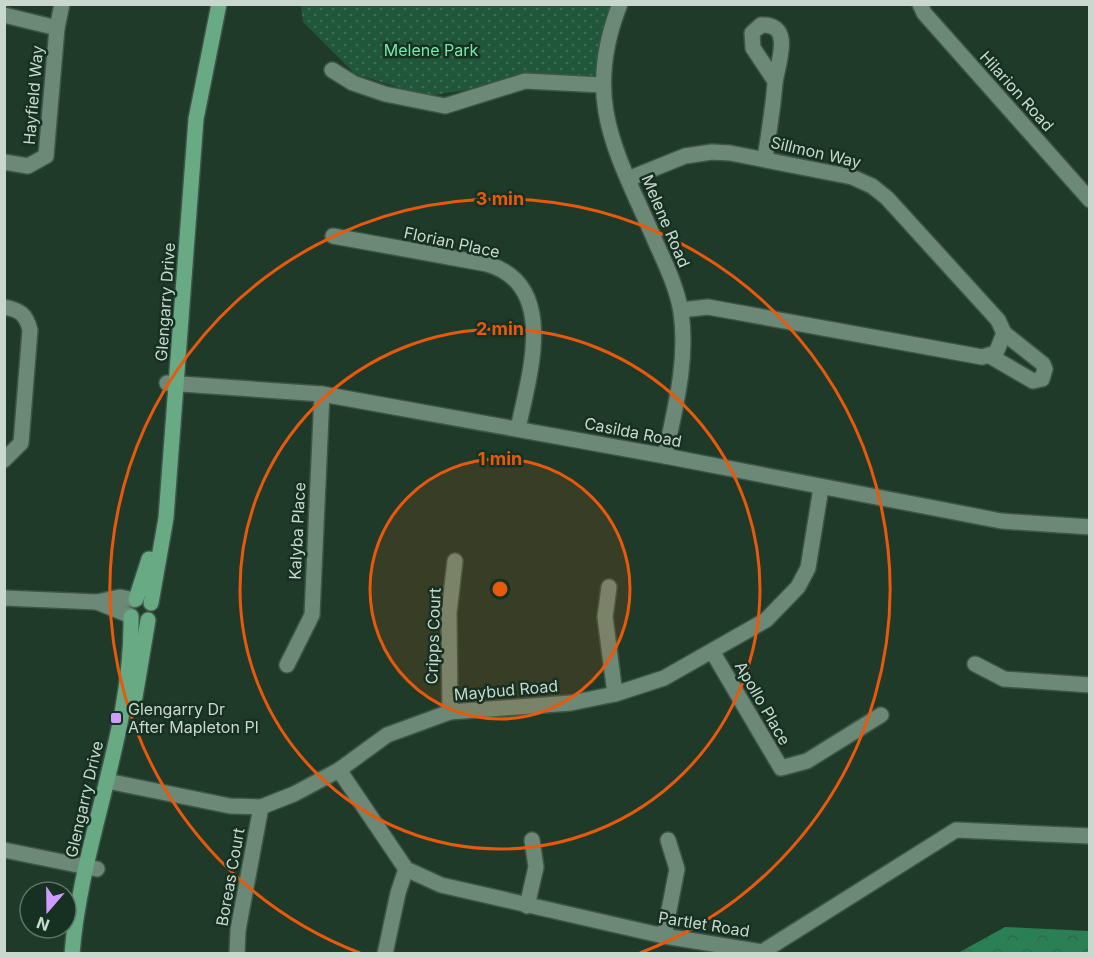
<svg xmlns="http://www.w3.org/2000/svg" width="1094" height="958" viewBox="0 0 1094 958" font-family="Inter,sans-serif">
  <defs>
    <pattern id="forest-crowns" width="20" height="18" patternUnits="userSpaceOnUse" patternTransform="scale(1.5)"><rect width="20" height="18" fill="#2a8054"/><path d="M2 6a3 3 0 1 1 6 0M12 15a3 3 0 1 1 6 0" fill="none" stroke="#31674b"/></pattern>
    <pattern id="park-dots" width="8" height="8" patternUnits="userSpaceOnUse" patternTransform="scale(1.5)"><rect width="8" height="8" fill="#205639"/><path d="M2 2h.1M6 6h.1" fill="none" stroke="#3f6e54" stroke-width="1.8" stroke-linecap="round"/></pattern>
  </defs>
  <rect width="100%" height="100%" fill="#203a2a"/>
  <polygon fill="url(#forest-crowns)" points="1005,927 1089,931 1089,953 958,953"/>
  <polygon fill="url(#park-dots)" points="301,5 613,5 607,16 596,76 518,74 480,88 427,96 355,74 303,22"/>
  <g fill="none" stroke-linecap="round" stroke-linejoin="round">
    <defs>
      <g id="minor">
        <path d="M620 4C581 102 618 154 656 243 666 265 677 288 681 312 688 361 675 408 665 456"/>
        <polyline points="920,4 924,13 1090,200"/>
        <polyline points="4,15 57,28"/>
        <polyline points="332,70 353,83 385,94 445,106 525,81 602,85"/>
        <path d="M765 158C769 133 773 108 775 83 777 65 795 23 761 25L752 33 753 48 775 81"/>
        <polyline points="4,162 28,166 46,156 57,28 62,4"/>
        <polyline points="628,179 685,156 712,152 730,153 852,177 872,186 887,198 998,320 1004,333 996,353 982,357 708,307 681,310"/>
        <path d="M333 236 487 264C560 285 528 378 518 429"/>
        <path d="M4 307C20 310 26 314 30 330L21 443 4 460"/>
        <polyline points="990,356 1033,381 1042,379 1045,369 1043,364 1004,333"/>
        <polyline points="167,383 322,394 665,456 1001,521 1090,527"/>
        <polyline points="609,587 605,617 615,694"/>
        <polyline points="4,598 97,602 120,597 134,600"/>
        <polyline points="97,602 131,616"/>
        <polyline points="712,651 781,768 807,761 881,715"/>
        <polyline points="975,664 1004,679 1090,685"/>
        <polyline points="287,665 312,615 322,394"/>
        <polyline points="450,712 449,613 455,561"/>
        <polyline points="339,770 406,869 441,885 664,936 762,952 956,830 1090,836"/>
        <polyline points="107,781 230,806 261,807 294,794 339,770 387,735 450,712 571,703 615,694 664,678 766,620 798,587 808,568 821,488"/>
        <polyline points="4,850 97,869"/>
        <polyline points="527,906 536,867 532,840"/>
        <polyline points="664,936 677,869 668,840"/>
        <polyline points="237,954 238,930 261,807"/>
        <polyline points="385,954 398,893 406,869"/>
      </g>
      <g id="major">
        <polyline points="136,599 149,559"/>
        <polyline points="151,603 166,518 196,119 219,4"/>
        <polyline points="134,703 148,620"/>
        <path d="M72 954C81 840 133 732 131 617"/>
      </g>
    </defs>
    <use href="#minor" stroke="#3d5447" stroke-width="18"/>
    <use href="#major" stroke="#3d5447" stroke-width="18"/>
    <use href="#minor" stroke="#6c8876" stroke-width="15"/>
    <use href="#major" stroke="#68aa83" stroke-width="15"/>
  </g>
  <circle cx="500" cy="589" r="130" fill="#e8590c" fill-opacity=".12"/>
  <g fill="none" stroke="#e8590c" stroke-width="3">
    <circle cx="500" cy="589" r="130"/>
    <circle cx="500" cy="589" r="260"/>
    <path d="M360 953A390 390 0 1 1 640 953"/>
  </g>
  <rect fill="#cf9dff" stroke="#163021" stroke-width="2" x="110" y="712" width="12" height="12" rx="3"/>
  <g text-anchor="middle" dominant-baseline="central" stroke-width="5" stroke-linejoin="round" paint-order="stroke">
    <g font-size="16" fill="#79e9a9" stroke="#163021">
      <text x="431" y="50">Melene Park</text>
    </g>
    <g font-size="16" fill="#c9d8ce" stroke="#163021">
      <text transform="translate(1017 91) rotate(48)">Hilarion Road</text>
      <text transform="translate(33 95) rotate(-85)">Hayfield Way</text>
      <text transform="translate(816 152) rotate(13)">Sillmon Way</text>
      <text transform="translate(666 221) rotate(67)">Melene Road</text>
      <text transform="translate(452 242) rotate(12)">Florian Place</text>
      <text transform="translate(165 302) rotate(-86)">Glengarry Drive</text>
      <text transform="translate(633 432) rotate(11)">Casilda Road</text>
      <text transform="translate(297 531) rotate(-87)">Kalyba Place</text>
      <text transform="translate(433 636) rotate(-88)">Cripps Court</text>
      <text transform="translate(506 690) rotate(-5)">Maybud Road</text>
      <text transform="translate(763 703) rotate(60)">Apollo Place</text>
      <text transform="translate(84 799) rotate(-77)">Glengarry Drive</text>
      <text transform="translate(230 877) rotate(-80)">Boreas Court</text>
      <text transform="translate(704 924) rotate(9)">Partlet Road</text>
    </g>
    <g font-size="16" fill="#c9d8ce" stroke="#163021" text-anchor="start">
      <text x="128" y="709">Glengarry Dr<tspan x="128" dy="18">After Mapleton Pl</tspan></text>
    </g>
  </g>
  <circle cx="500" cy="589" r="9" fill="#e8590c" stroke="#163021" stroke-width="3"/>
  <g font-size="18" text-anchor="middle" font-weight="bold" fill="#e8590c" stroke="#163021" stroke-width="5" stroke-linejoin="round" paint-order="stroke">
    <text x="500" y="205">3 min</text>
    <text x="500" y="335">2 min</text>
    <text x="500" y="465">1 min</text>
  </g>
  <rect width="1094" height="958" fill="none" stroke="#c9d8ce" stroke-width="12"/>
  <g transform="translate(48 910) rotate(200)"><circle r="28" fill="#163021" stroke="#5e7366" stroke-width="1.5"/>
  <path d="M0-4.5L10 22L0 15L-10 22Z" fill="#cf9dff"/>
  <text y="-9" font-size="16" font-weight="bold" text-anchor="middle" fill="#c9d8ce">N</text>
  </g>
</svg>
